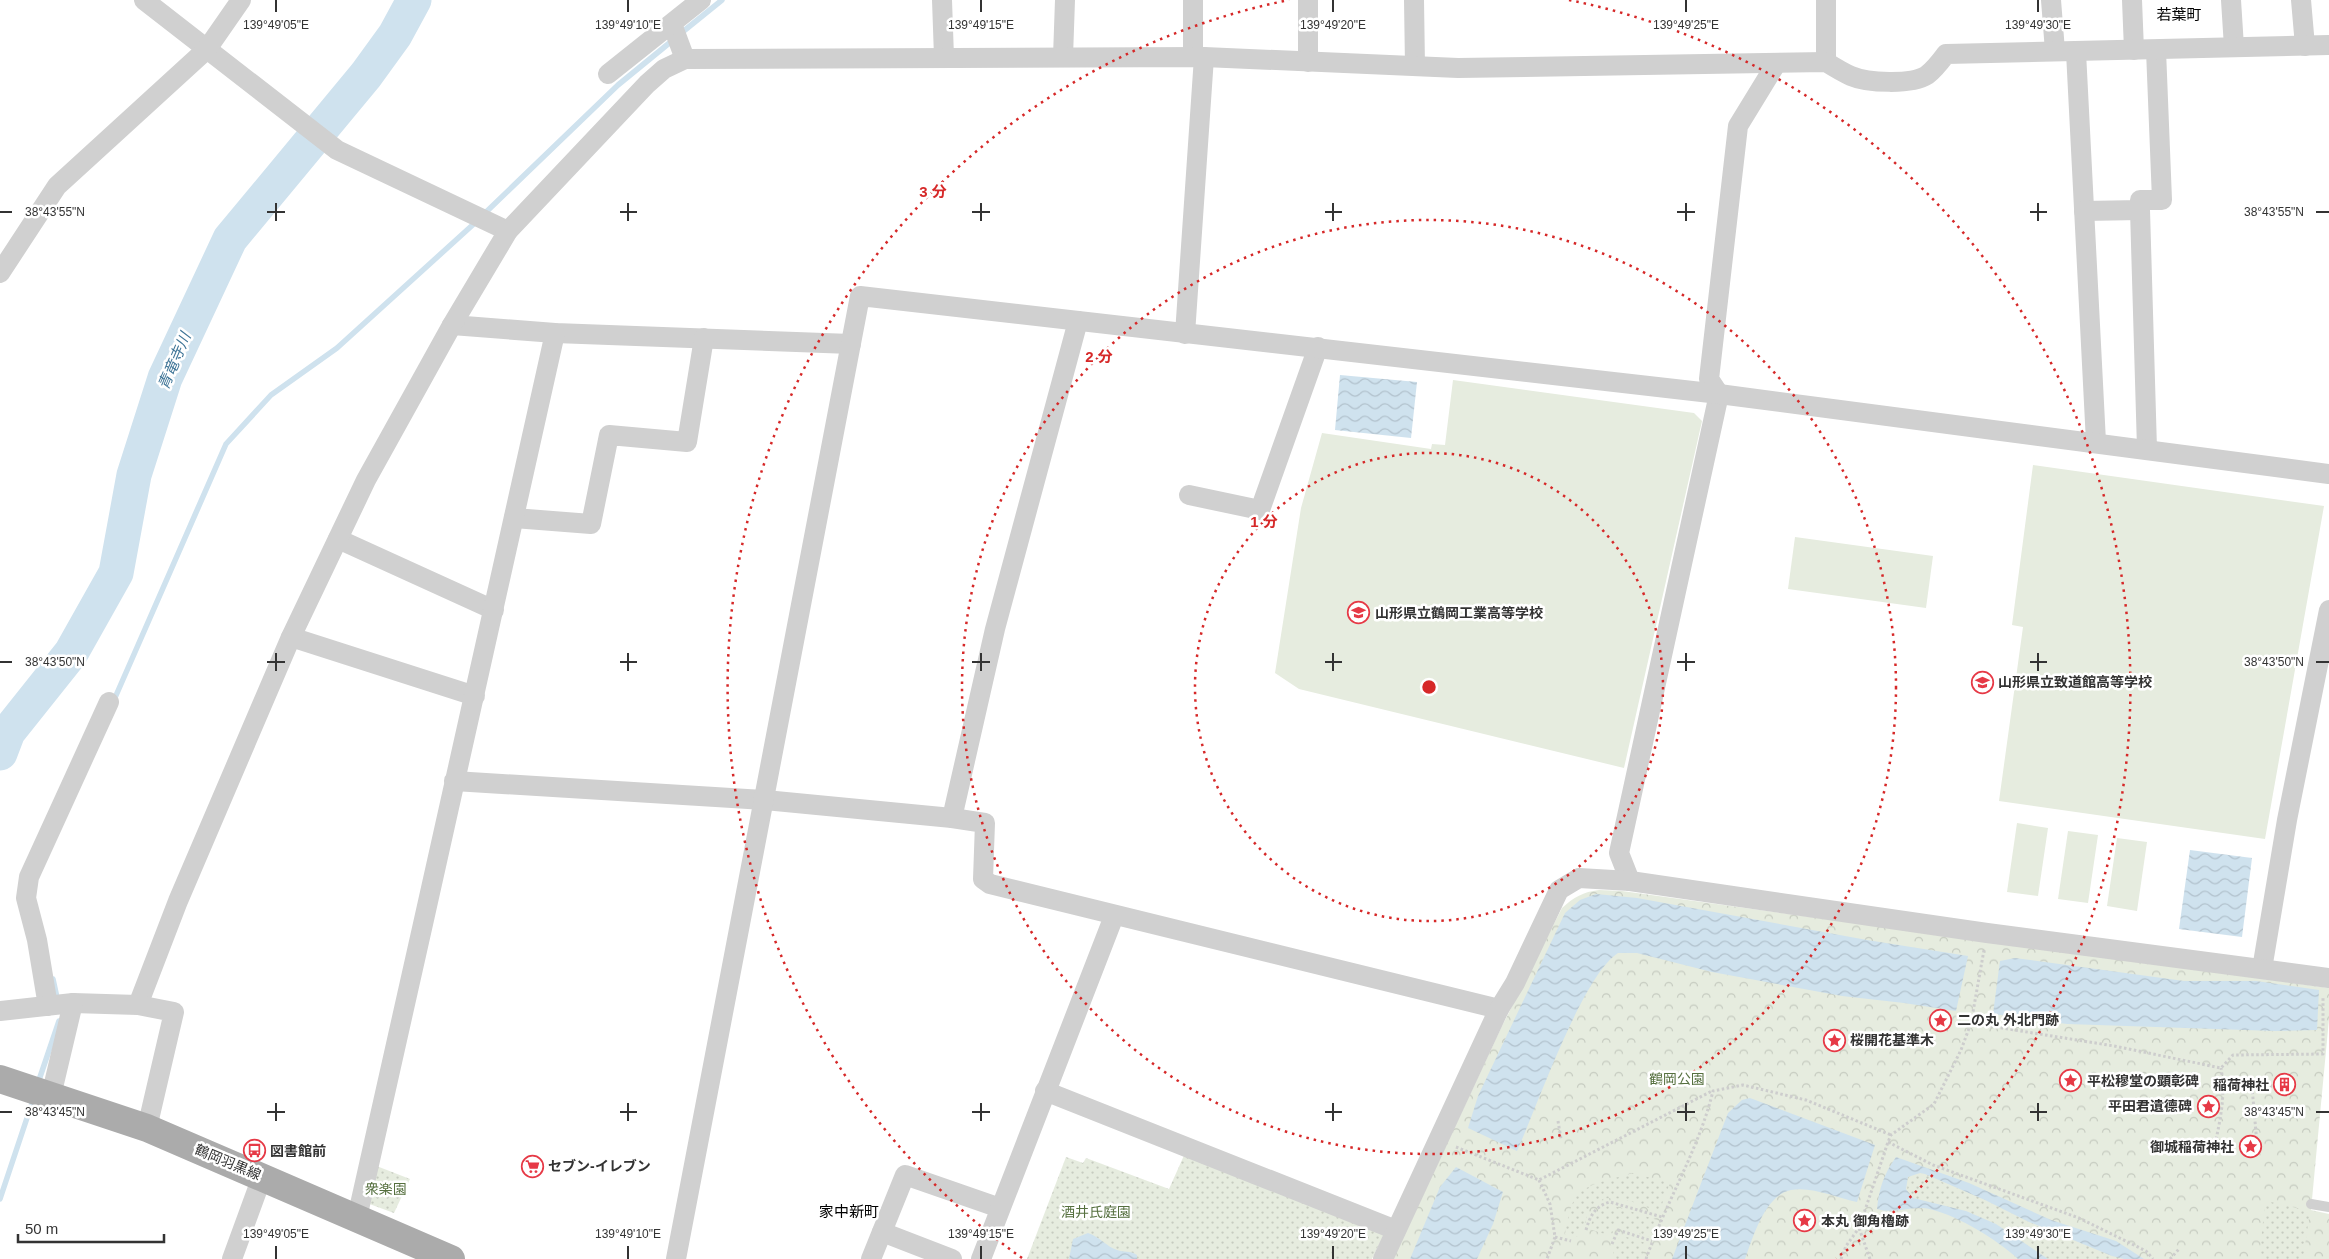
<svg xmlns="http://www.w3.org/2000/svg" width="2329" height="1259" viewBox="0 0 2329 1259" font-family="Arial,'Noto Sans JP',sans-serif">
  <defs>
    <pattern id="park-crowns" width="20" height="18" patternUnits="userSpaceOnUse" patternTransform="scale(1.25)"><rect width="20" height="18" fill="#e6ecdf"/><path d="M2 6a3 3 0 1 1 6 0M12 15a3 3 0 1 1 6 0" fill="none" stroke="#c6cbc0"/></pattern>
    <pattern id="garden-dots" width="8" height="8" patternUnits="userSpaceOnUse" patternTransform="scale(1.25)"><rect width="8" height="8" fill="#e6ecdf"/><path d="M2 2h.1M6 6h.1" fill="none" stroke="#c6cbc0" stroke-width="1.8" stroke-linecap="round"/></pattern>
    <pattern id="water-waves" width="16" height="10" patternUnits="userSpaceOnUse" patternTransform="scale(1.25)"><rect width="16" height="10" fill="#cfe2ee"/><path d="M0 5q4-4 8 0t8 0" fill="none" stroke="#b2c2cd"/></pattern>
  </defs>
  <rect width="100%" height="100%" fill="#fff"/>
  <g fill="#e6ecdf">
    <polygon points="1453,380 1694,413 1702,421 1624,768 1299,689 1275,673 1301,508 1322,433 1431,449 1432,444 1445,445"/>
    <polygon points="2033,465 2324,506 2265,839 1999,801 2023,627 2012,625"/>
    <polygon points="1795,537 1933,556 1926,608 1788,589"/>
    <polygon points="2017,823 2048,828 2038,896 2007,892"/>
    <polygon points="2068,831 2098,835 2088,903 2058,899"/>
    <polygon points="2117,838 2147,842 2137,911 2107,906"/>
  </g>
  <path fill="url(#park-crowns)" d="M1599 890 1622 891 2329 988V1019L2311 1210 2329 1214V1259H1393L1501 1028 1562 908C1574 897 1583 892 1599 890Z"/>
  <g fill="url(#garden-dots)">
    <polygon points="1186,1151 1386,1230 1372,1259 1027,1259 1066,1157 1083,1163 1086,1158 1169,1189"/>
    <polygon points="374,1165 410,1179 394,1213 364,1202"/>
    <path d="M1633 1173 1670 1183 1659 1212C1640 1205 1605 1186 1589 1209 1586 1214 1587 1220 1584 1224 1581 1228 1579 1231 1577 1237L1565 1234C1567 1223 1569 1210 1574 1200 1584 1182 1615 1179 1633 1173Z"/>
    <polygon points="1920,1173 1985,1200 2027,1221 2124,1259 2048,1259 1996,1224 1913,1198 1907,1192 1908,1177"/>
    <polygon points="2271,1202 2310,1211 2303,1259 2259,1259 2265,1204"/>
    <path d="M1611 1205 1657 1220 1650 1237 1616 1225 1611 1236 1589 1229C1594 1217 1598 1208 1611 1205Z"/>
    <polygon points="1620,1235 1646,1243 1640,1259 1611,1259"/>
  </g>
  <g fill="url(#water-waves)">
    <polygon points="1340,375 1417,382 1411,438 1335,430"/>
    <polygon points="2190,850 2252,858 2242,937 2179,929"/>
    <path d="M1596 894 1637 898 1867 940 1968 956 1956 1011 1904 1003 1842 996 1712 972 1637 953H1618C1582 976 1537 1107 1517 1151L1468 1128 1478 1096 1565 913 1580 900Z"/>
    <polygon points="2015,958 2184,981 2256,981 2319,990 2317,1030 2275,1031 2067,1024 1993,1014 2000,961"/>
    <path d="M1750 1098 1875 1145 1857 1202C1837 1198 1812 1186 1791 1190 1765 1195 1753 1237 1745 1259H1672L1728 1113 1742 1100Z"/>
    <path d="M1896 1157 1969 1183 2051 1220 2116 1241 2144 1259H2124L2112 1256 2027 1221 1985 1200 1925 1174 1920 1173 1908 1177 1906 1189 1913 1198 1966 1211 1996 1224 2048 1259H2018C1998 1240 1951 1211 1923 1208 1907 1207 1893 1214 1877 1209 1879 1188 1884 1174 1896 1157Z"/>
    <polygon points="1456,1167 1503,1192 1493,1224 1477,1259 1410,1259 1440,1187"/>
    <path d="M1088 1233C1100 1237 1107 1247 1117 1250 1124 1253 1130 1250 1137 1255V1259H1069L1073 1239Z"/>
  </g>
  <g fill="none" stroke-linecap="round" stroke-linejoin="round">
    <g stroke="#cfe2ee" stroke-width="5.5">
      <polyline points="680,34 722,0"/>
      <polyline points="483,215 618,85 673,40"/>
      <polyline points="114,700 226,444 271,395 337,348 477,221"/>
      <polyline points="53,979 58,1002"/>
      <polyline points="38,1083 59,1021"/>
      <polyline points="0,1199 34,1097"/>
    </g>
    <polyline stroke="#cfe2ee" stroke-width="35" points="0,753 8,732 71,653 116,573 134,475 165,378 230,239 366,75 395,35 414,0"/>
    <g stroke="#cdcdcd" stroke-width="3" stroke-dasharray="2.5 2.5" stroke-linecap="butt">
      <polyline points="1971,1023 2114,1046 2221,1068 2233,1055 2323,1054 2323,996"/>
      <polyline points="1558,1121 1561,1139"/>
      <polyline points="1888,1142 1933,1165 2079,1218 2146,1251 2153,1259"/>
      <polyline points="2257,1144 2252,1087 2275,1086"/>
      <polyline points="1456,1147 1539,1180 1712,1091"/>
      <path d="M2214 1149C2220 1121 2226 1096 2221 1068"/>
      <polyline points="1539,1180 1550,1204 1555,1237 1547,1259"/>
      <path d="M1586 1230C1590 1216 1595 1206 1610 1202L1662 1217"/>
      <polyline points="1555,1237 1571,1241"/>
      <polyline points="1612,1244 1618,1230 1652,1241"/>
      <path d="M1646 1259C1666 1202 1699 1149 1713 1091L1743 1085 1806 1100 1891 1135"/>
      <polyline points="1841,1259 1846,1246 1859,1228"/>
      <polyline points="1870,1259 1859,1228 1888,1142 1891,1135 1934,1104 1961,1050 1971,1023 1984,950"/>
      <polyline points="2170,1259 2179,1249"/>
    </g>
    <polyline stroke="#d0d0d0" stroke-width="10" points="2311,1204 2329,1207"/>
    <g stroke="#d0d0d0" stroke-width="20">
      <polyline points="144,0 337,150 508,231"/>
      <polyline points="942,0 944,57"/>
      <polyline points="1193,0 1193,57"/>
      <polyline points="1308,0 1308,62"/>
      <polyline points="1414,0 1415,66"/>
      <polyline points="1826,0 1826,62"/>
      <polyline points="2051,0 2055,51"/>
      <polyline points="2132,0 2134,50"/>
      <polyline points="2231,0 2234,47"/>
      <polyline points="2301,0 2305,46"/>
      <polyline points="672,24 685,59"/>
      <polyline points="2076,52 2096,442"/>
      <polyline points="1063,57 1065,0"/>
      <polyline points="608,74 701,0"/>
      <polyline points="2140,210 2147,449"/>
      <polyline points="2084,211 2140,210 2140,200 2162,200 2156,50"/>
      <polyline points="0,273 57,186 207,49 241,0"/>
      <polyline points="452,325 555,333 851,344"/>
      <polyline points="1185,334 1204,57"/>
      <polyline points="1189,495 1260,510 1318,347"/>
      <polyline points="514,518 591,524 609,435 687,442 704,338"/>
      <polyline points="338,539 494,610"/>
      <polyline points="291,637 475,696"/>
      <polyline points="454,781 765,800 952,818 985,823 983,879 990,884 1499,1009"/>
      <polyline points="952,818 995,629 1078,321"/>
      <polyline points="1630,881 1619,853 1719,394 1709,379 1738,126 1776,64"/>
      <polyline points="2262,969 2287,820 2329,610"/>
      <path d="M138 1005 178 901 291 637 366 480 452 325 508 231 647 84 664 69 685 59 1204 57 1458 68 1826 62C1834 67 1842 72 1851 76 1867 83 1912 85 1927 75 1935 69 1940 62 1946 54L2329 45"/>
      <polyline points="48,1006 37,940 26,898 29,877 109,702"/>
      <polyline points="0,1011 73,1003 138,1005 174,1012 147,1128"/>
      <polyline points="1045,1091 1396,1230"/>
      <polyline points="51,1096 73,1003"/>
      <path d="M357 1218C423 923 490 628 555 333"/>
      <polyline points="882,1232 952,1259"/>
      <polyline points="232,1259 262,1177"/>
      <polyline points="676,1259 860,296 1719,394 2329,474"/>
      <polyline points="871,1259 905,1175 1000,1208"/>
      <polyline points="981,1259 1114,916"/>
      <polyline points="1383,1259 1499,1009 1515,983 1559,890 1579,878 1630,881 1987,933 2329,978"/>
    </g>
    <polyline stroke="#ababab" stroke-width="28" points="0,1079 147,1128 451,1259"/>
  </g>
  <path fill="none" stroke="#333" stroke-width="2" d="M276 0V12M628 0V12M981 0V12M1333 0V12M1686 0V12M2038 0V12M276 203V221M628 203V221M981 203V221M1333 203V221M1686 203V221M2038 203V221M0 212H12M267 212H285M620 212H637M972 212H990M1325 212H1342M1677 212H1695M2030 212H2047M2316 212H2329M276 653V671M628 653V671M981 653V671M1333 653V671M1686 653V671M2038 653V671M0 662H12M267 662H285M620 662H637M972 662H990M1325 662H1342M1677 662H1695M2030 662H2047M2316 662H2329M276 1103V1121M628 1103V1121M981 1103V1121M1333 1103V1121M1686 1103V1121M2038 1103V1121M0 1112H12M267 1112H285M620 1112H637M972 1112H990M1325 1112H1342M1677 1112H1695M2030 1112H2047M2316 1112H2329M276 1246V1259M628 1246V1259M981 1246V1259M1333 1246V1259M1686 1246V1259M2038 1246V1259"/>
  <g fill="none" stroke="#d62828" stroke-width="2.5" stroke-dasharray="2.5 5">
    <circle cx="1429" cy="687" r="234"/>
    <circle cx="1429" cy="687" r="467"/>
    <path d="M1022 1258A701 701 0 0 1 1289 0M1569 0A701 701 0 0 1 1836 1258"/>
  </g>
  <defs>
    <symbol id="school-ring" viewBox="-11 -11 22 22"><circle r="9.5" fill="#fff" stroke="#e63946" stroke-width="1.5"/><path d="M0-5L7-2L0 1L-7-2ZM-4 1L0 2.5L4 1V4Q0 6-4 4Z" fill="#e63946"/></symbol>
    <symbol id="sight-ring" viewBox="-11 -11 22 22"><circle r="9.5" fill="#fff" stroke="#e63946" stroke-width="1.5"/><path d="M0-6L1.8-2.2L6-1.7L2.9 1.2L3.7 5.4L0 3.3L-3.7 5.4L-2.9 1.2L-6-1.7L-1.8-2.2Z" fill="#e63946"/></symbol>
    <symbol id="building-ring" viewBox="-11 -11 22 22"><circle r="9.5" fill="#fff" stroke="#e63946" stroke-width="1.5"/><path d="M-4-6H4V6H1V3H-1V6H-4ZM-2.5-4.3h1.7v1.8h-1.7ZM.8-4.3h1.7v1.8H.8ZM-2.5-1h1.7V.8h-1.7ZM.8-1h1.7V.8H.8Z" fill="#e63946"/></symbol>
    <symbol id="bus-ring" viewBox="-11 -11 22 22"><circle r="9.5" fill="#fff" stroke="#e63946" stroke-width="1.5"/><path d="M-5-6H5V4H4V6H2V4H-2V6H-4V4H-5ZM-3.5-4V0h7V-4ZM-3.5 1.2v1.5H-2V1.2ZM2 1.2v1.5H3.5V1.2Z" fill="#e63946"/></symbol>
    <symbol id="supermarket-ring" viewBox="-11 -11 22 22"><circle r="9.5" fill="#fff" stroke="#e63946" stroke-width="1.5"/><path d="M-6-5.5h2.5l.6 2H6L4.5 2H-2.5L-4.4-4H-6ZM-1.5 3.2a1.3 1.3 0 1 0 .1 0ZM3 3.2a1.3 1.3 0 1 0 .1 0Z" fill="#e63946"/></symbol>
  </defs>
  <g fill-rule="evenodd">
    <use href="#school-ring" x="1346" y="600" width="25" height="25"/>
    <use href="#school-ring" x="1970" y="670" width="25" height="25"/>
    <use href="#sight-ring" x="1928" y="1008" width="25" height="25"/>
    <use href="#sight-ring" x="1822" y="1028" width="25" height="25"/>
    <use href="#sight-ring" x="2058" y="1068" width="25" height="25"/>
    <use href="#building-ring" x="2272" y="1072" width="25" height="25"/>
    <use href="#sight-ring" x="2196" y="1094" width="25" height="25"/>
    <use href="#sight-ring" x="2238" y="1134" width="25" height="25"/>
    <use href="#bus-ring" x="242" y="1138" width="25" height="25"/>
    <use href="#supermarket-ring" x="520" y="1154" width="25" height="25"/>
    <use href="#sight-ring" x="1792" y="1208" width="25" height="25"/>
  </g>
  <g text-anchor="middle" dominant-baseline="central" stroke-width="5" stroke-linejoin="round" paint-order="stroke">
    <g font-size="14" font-weight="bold" fill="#333" stroke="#fff" text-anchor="start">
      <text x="1375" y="613">山形県立鶴岡工業高等学校</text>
      <text x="1998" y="682">山形県立致道館高等学校</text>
      <text x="1957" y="1020">二の丸 外北門跡</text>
      <text x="1850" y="1040">桜開花基準木</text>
      <text x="2087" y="1081">平松穆堂の顕彰碑</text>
      <text x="2269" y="1085" text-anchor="end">稲荷神社</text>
      <text x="2192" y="1106" text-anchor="end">平田君遺德碑</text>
      <text x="2234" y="1147" text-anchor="end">御城稲荷神社</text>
      <text x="270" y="1151">図書館前</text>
      <text x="548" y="1166">セブン-イレブン</text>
      <text x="1821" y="1221">本丸 御角櫓跡</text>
    </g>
    <g font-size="14" fill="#56703f" stroke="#fff">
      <text x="1677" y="1079">鶴岡公園</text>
      <text x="386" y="1189">衆楽園</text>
      <text x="1096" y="1212">酒井氏庭園</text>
    </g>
    <g font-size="14" fill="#333" stroke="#fff">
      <text transform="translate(228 1162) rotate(23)">鶴岡羽黒線</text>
    </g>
    <g font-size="15" fill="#000" stroke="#fff">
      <text x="2179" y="14">若葉町</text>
      <text x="849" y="1211">家中新町</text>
    </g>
    <g font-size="15" font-style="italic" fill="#3f7597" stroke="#fff">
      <text transform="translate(174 361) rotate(-67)">青竜寺川</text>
    </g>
  </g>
  <g font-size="12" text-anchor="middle" fill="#333" stroke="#fff" stroke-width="5" stroke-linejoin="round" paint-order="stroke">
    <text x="276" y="29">139°49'05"E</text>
    <text x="628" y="29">139°49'10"E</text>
    <text x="981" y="29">139°49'15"E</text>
    <text x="1333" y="29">139°49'20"E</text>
    <text x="1686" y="29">139°49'25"E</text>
    <text x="2038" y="29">139°49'30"E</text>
    <text x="55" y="216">38°43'55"N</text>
    <text x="2274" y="216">38°43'55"N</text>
    <text x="55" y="666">38°43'50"N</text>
    <text x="2274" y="666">38°43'50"N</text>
    <text x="55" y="1116">38°43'45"N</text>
    <text x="2274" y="1116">38°43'45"N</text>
    <text x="276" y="1238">139°49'05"E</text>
    <text x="628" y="1238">139°49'10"E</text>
    <text x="981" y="1238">139°49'15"E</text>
    <text x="1333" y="1238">139°49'20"E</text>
    <text x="1686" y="1238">139°49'25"E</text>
    <text x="2038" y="1238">139°49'30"E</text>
  </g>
  <circle cx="1429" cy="687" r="8" fill="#d62828" stroke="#fff" stroke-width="2.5"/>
  <g font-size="15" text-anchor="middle" font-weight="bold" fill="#d62828" stroke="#fff" stroke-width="5" stroke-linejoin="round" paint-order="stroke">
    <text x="933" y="197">3 分</text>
    <text x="1099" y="362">2 分</text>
    <text x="1264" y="527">1 分</text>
  </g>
  <path d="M18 1234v8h146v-8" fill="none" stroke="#333333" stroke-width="2.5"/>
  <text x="25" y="1234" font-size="15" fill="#333333" stroke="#ffffff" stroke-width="4" paint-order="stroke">50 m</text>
</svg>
